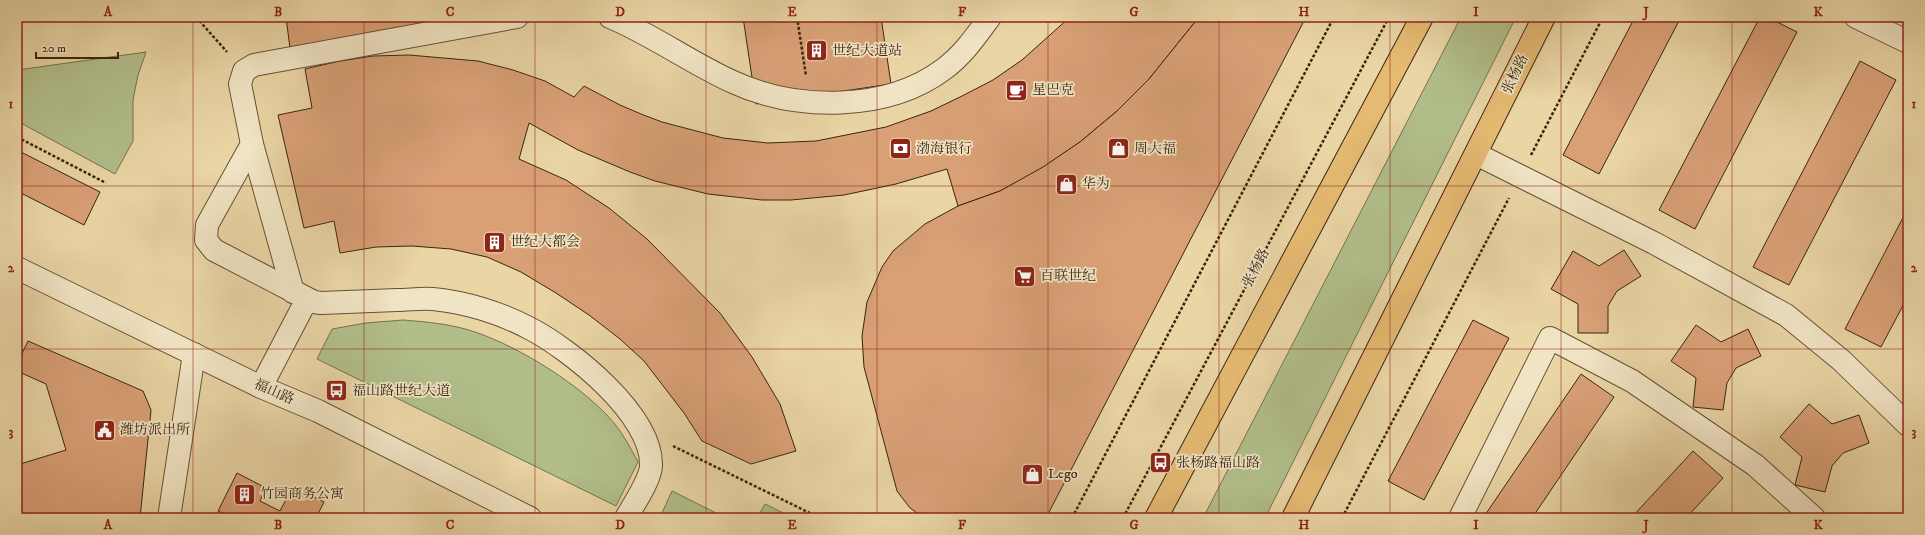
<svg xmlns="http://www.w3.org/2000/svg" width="1925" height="535" viewBox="0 0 1925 535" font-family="'IM FELL DW Pica','Noto Serif SC',serif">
  <rect width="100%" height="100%" fill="#ead5a5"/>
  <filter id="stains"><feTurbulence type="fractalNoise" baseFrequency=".005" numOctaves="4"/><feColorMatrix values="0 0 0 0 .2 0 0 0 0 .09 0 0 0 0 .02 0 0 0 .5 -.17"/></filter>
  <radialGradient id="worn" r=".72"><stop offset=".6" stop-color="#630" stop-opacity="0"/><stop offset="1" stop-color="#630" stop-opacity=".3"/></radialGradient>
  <g fill="#b1be8a" stroke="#75724e">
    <polygon points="1461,17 1516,17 1265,518 1203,518"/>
    <polygon points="146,52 138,75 133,100 133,141 115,174 17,121 17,70"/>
    <path d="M403 320C427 322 452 324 475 332 520 347 584 387 614 423 624 435 631 449 638 462L616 506 317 359 332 329 366 323Z"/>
    <polygon points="672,491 726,518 672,518 662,513"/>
    <polygon points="765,504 793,518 757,518"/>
  </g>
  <g fill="#d9a076" stroke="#392512">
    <polygon points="286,17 503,17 290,48"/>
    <polygon points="743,17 881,17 891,84 756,104"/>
    <polygon points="1070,17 1199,17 1149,79 1117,111 1080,142 1039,170 1000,191 958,206 947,169 896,184 844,195 791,200 762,200 708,194 655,181 630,172 578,150 529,123 519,159 566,180 609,208 647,239 720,313 752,357 780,404 796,451 751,464 702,441 684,413 644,361 620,339 589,315 556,293 521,272 487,257 451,249 412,246 376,247 340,253 334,221 304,228 278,115 312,108 305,69 340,61 373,56 409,55 478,61 513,70 545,81 574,97 584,86 620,105 641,114 662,122 723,138 768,143 816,141 886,127 931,111 962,96 993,80 1022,60"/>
    <polygon points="1199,17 1306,17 1046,518 924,518 910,508 897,491 864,367 862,336 867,302 882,267 893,251 925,224 958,206 1000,191 1043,167 1080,142 1117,111 1149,79"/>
    <polygon points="1635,17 1681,17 1599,174 1563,155"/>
    <polygon points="1760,17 1767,17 1797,32 1695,229 1659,210"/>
    <polygon points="1860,61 1896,80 1789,285 1753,267"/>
    <polygon points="17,150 100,192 84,225 17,191"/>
    <polygon points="1908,208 1908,296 1881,347 1845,329"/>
    <polygon points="1624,250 1641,276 1617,291 1608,306 1608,333 1578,333 1578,304 1551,289 1573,251 1599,266"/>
    <polygon points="1473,320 1509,338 1424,500 1388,481"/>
    <polygon points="1696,325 1721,342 1748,329 1761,356 1736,368 1727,383 1723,410 1693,407 1696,378 1671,361"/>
    <polygon points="28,341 143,391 151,410 140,518 17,518 17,465 66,450 46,384 17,371 17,364"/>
    <polygon points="1581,374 1614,397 1532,518 1483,518"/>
    <polygon points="1809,404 1832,424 1859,415 1869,443 1843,453 1832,466 1825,492 1795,485 1802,457 1780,437"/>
    <polygon points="1693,451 1723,478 1686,518 1631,518"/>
    <polygon points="237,473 266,488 260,501 280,511 293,486 324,502 316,518 230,518 231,517 218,511"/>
  </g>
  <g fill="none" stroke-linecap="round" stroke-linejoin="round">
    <defs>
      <g id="minor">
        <path d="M610 17C653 35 691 63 733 82 796 111 887 112 944 69 963 55 976 36 990 17"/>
        <polyline points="1856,17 1908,42"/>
        <path d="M252 144 207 225 206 240 214 250 314 302 321 303C346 302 371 301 397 300 409 300 421 298 433 299 465 302 501 313 529 328 570 349 653 415 651 466 650 481 633 505 626 518"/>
        <polyline points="1476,154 1654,243 1786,315 1841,360 1908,425"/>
        <polyline points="17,268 261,387 318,411 530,518"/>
        <polyline points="293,292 252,144 240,84 244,71 254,65 517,17"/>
        <polyline points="261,387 307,299"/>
        <polyline points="169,518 194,354"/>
        <polyline points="1460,518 1550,338 1632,381 1755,465 1814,518"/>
      </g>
      <g id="major">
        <polyline points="1156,518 1422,17"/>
        <polyline points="1293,518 1544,17"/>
      </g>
    </defs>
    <use href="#minor" stroke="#655137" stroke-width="24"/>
    <use href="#major" stroke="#392512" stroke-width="24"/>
    <g stroke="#392512" stroke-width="2.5" stroke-dasharray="3 2" stroke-linecap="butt">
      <polyline points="196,17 227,52"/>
      <polyline points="797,17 806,76"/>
      <polyline points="17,137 106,183"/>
      <polyline points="1531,155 1603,17"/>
      <polyline points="673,446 820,518"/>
      <polyline points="1072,518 1334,17"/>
      <polyline points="1123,518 1389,17"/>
      <polyline points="1342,518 1509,198"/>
    </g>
    <use href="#minor" stroke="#f1e4c4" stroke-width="22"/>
    <use href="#major" stroke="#e5ba72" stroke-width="22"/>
  </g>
  <path fill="none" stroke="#8f2418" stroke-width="1" stroke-opacity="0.55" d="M193 17V518M364 17V518M535 17V518M706 17V518M877 17V518M1048 17V518M1219 17V518M1390 17V518M1561 17V518M1732 17V518M17 186H1908M17 349H1908"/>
  <defs>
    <symbol id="building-square" viewBox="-11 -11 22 22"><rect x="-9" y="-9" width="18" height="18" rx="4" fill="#8f2418" stroke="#f1e4c4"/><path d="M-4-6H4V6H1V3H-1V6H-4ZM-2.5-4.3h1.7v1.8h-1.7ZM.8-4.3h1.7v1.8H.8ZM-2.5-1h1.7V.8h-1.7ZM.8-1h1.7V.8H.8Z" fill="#fff"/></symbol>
    <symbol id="cafe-square" viewBox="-11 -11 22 22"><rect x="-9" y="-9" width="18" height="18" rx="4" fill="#8f2418" stroke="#f1e4c4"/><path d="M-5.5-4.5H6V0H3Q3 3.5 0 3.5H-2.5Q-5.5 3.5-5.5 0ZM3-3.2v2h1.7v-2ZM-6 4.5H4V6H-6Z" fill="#fff"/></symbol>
    <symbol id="bank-square" viewBox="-11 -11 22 22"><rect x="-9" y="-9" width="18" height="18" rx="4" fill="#8f2418" stroke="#f1e4c4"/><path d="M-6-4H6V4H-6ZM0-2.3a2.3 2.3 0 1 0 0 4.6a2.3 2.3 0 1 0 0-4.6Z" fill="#fff"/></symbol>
    <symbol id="shop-square" viewBox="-11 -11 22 22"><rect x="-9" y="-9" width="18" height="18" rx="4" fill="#8f2418" stroke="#f1e4c4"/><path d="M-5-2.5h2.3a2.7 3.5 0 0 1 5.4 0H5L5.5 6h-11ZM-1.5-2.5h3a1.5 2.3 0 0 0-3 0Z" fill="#fff"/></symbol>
    <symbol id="supermarket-square" viewBox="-11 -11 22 22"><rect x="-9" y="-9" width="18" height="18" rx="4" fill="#8f2418" stroke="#f1e4c4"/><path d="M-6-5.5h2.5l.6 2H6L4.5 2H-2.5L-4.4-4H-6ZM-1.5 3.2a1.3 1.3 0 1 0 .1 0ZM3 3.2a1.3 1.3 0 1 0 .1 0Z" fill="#fff"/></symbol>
    <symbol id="bus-square" viewBox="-11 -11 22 22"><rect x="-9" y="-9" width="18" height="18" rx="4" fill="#8f2418" stroke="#f1e4c4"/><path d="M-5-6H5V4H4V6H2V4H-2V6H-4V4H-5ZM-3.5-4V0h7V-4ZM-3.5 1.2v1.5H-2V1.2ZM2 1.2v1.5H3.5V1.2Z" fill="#fff"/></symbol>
    <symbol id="civic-square" viewBox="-11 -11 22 22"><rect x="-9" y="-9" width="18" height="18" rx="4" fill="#8f2418" stroke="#f1e4c4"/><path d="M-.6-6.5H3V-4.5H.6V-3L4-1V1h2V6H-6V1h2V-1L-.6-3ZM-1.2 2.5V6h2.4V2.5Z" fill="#fff"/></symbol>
  </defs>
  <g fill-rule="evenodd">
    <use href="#building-square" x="804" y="38" width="25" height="25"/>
    <use href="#cafe-square" x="1004" y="78" width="25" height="25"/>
    <use href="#bank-square" x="888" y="136" width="25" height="25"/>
    <use href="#shop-square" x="1106" y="136" width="25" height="25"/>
    <use href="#shop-square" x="1054" y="172" width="25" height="25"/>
    <use href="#building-square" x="482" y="230" width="25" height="25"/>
    <use href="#supermarket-square" x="1012" y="264" width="25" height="25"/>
    <use href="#bus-square" x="324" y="378" width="25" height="25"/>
    <use href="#civic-square" x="92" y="418" width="25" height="25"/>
    <use href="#bus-square" x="1148" y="450" width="25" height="25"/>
    <use href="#shop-square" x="1020" y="462" width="25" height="25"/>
    <use href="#building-square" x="232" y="482" width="25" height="25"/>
  </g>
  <g text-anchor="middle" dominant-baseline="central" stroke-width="3.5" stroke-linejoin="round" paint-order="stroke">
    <g font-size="14" fill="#392512" stroke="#f1e4c4" text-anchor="start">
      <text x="832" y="51">世纪大道站</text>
      <text x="1032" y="90">星巴克</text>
      <text x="916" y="149">渤海银行</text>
      <text x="1134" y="149">周大福</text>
      <text x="1082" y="184">华为</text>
      <text x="510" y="242">世纪大都会</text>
      <text x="1040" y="276">百联世纪</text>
      <text x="352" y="391">福山路世纪大道</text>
      <text x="120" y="430">潍坊派出所</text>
      <text x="1176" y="463">张杨路福山路</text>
      <text x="1048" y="474">Lego</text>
      <text x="260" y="494">竹园商务公寓</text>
    </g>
    <g font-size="14" fill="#392512" stroke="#f1e4c4">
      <text transform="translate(1515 74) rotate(-64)">张杨路</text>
      <text transform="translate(1256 268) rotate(-62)">张杨路</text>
      <text transform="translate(274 392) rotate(24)">福山路</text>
    </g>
  </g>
  <rect width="1925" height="535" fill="none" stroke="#ead5a5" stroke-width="44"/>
  <path d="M36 52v6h82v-6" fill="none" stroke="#392512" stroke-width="2"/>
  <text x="42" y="52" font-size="12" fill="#392512" stroke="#f1e4c4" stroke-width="3" paint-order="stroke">20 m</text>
  <rect x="22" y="22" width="1881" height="491" fill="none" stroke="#8f2418" stroke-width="1.5"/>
  <g font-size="13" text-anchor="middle" font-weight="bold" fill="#8f2418">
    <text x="108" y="16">A</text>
    <text x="278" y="16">B</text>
    <text x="450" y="16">C</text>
    <text x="620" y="16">D</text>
    <text x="792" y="16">E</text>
    <text x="962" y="16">F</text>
    <text x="1134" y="16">G</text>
    <text x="1304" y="16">H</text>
    <text x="1476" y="16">I</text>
    <text x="1646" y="16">J</text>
    <text x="1818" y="16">K</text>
    <text x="11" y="108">1</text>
    <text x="1914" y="108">1</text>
    <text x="11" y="272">2</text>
    <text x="1914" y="272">2</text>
    <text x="11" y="436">3</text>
    <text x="1914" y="436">3</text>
    <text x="108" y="529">A</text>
    <text x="278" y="529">B</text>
    <text x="450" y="529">C</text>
    <text x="620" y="529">D</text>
    <text x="792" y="529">E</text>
    <text x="962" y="529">F</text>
    <text x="1134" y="529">G</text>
    <text x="1304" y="529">H</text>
    <text x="1476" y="529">I</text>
    <text x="1646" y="529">J</text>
    <text x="1818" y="529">K</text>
  </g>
  <rect width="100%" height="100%" filter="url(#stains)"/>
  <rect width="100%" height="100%" fill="url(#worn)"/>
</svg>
